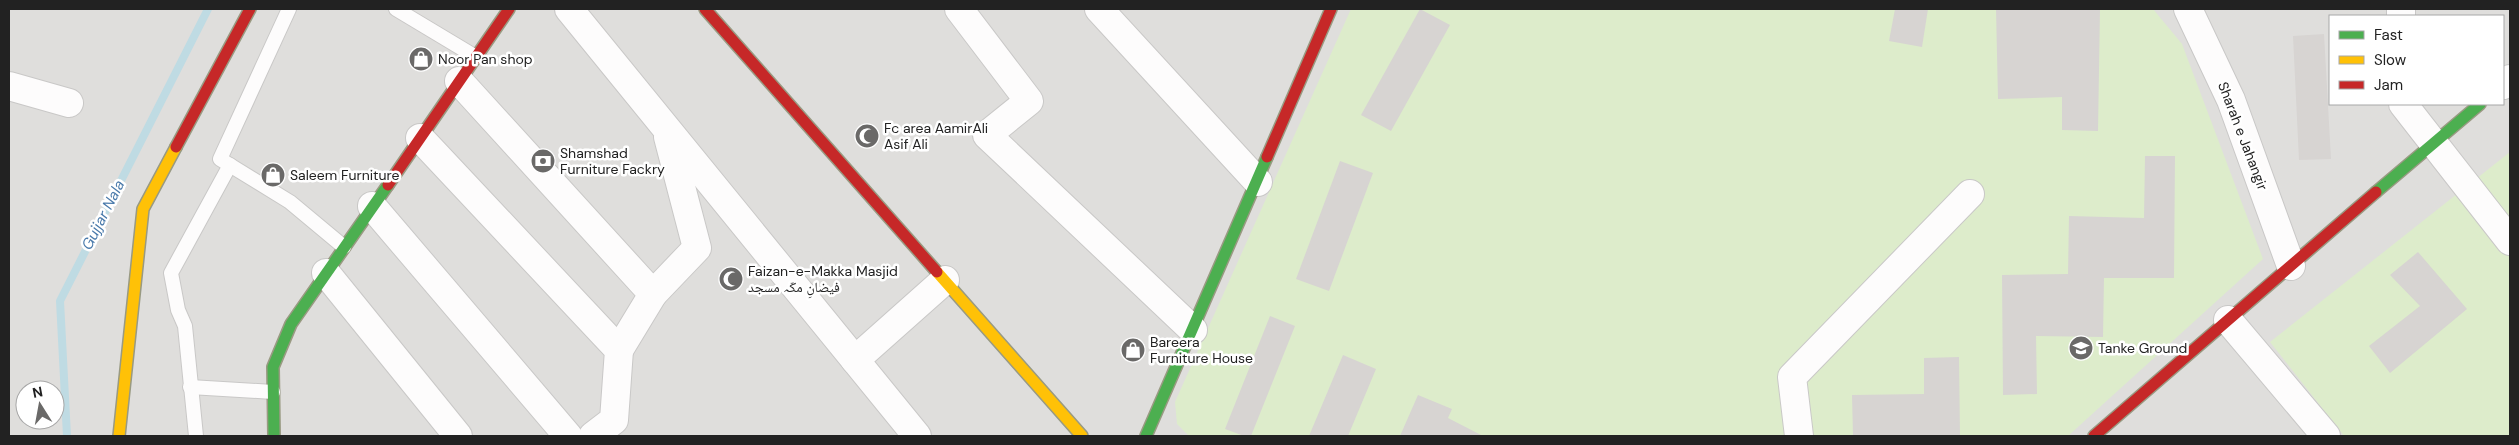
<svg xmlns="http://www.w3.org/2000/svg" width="2519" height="445" viewBox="0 0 2519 445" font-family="'DM Sans','Noto Naskh Arabic',sans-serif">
  <rect width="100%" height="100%" fill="#f0eeeb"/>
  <path fill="#dfdedc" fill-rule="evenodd" d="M9 9H2510V436H9ZM2330 16H2503V104H2330ZM25 390H55V420H25Z"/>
  <g fill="#ddeccb">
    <polygon points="1351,9 2153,9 2182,44 2263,259 2068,436 1189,436 1177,424 1175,402"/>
    <polygon points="2510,152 2510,436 2344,436 2270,342"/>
  </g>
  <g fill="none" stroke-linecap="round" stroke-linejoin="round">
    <polyline stroke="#bfdbe3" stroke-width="8" points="67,436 60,301 208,9"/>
  </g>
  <g fill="#d7d4d2">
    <polygon points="1420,9 1450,25 1391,131 1361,115"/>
    <polygon points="1895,9 1928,9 1922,47 1889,41"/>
    <polygon points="1996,9 2100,9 2098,131 2062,130 2062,97 1998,99"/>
    <polygon points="2324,34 2331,159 2299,160 2293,36"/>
    <polygon points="2145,156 2175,156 2174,278 2104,278 2103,337 2036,336 2037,394 2003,395 2002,275 2068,274 2069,216 2144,218"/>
    <polygon points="1340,161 1373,173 1329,291 1296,279"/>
    <polygon points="2418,252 2467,309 2390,373 2369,346 2420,306 2390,275"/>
    <polygon points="1270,316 1295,326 1251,436 1244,436 1225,429"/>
    <polygon points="1343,355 1376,369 1348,436 1309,436"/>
    <polygon points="1959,357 1960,436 1853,436 1852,395 1924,394 1924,358"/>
    <polygon points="1418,395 1452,409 1448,418 1483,436 1400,436"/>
  </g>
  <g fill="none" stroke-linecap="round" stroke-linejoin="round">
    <defs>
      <g id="lane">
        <polyline points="289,9 220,159 290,202 344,247"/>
        <polyline points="396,9 476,57"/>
        <polyline points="190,387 273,392"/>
        <polyline points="196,436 185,326 178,310 171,273 230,165"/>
      </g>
      <g id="street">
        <polyline points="569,9 917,436"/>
        <polyline points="959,9 1029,101 987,135 1193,330"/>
        <polyline points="1099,9 1258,182"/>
        <polyline points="2188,9 2231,100 2291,266"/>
        <polyline points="2401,9 2401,16"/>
        <polyline points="459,81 653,294 619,350"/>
        <polyline points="2503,85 2510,79"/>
        <polyline points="9,86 69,103"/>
        <polyline points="2403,104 2510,241"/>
        <polyline points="420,138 619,350 614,420 593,436"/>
        <polyline points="372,206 568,436"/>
        <polyline points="326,273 458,436"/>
        <polyline points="653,294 697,248 668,137"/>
        <polyline points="2228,320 2326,436"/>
        <polyline points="855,360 945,280"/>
        <polyline points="1799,436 1792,377 1970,194"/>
      </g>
      <g id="fast">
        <polyline points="2376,192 2480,104"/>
        <polyline points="274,436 273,367 291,324 388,185"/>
        <polyline points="1146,436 1267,157"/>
      </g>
      <g id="slow">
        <polyline points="937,272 1082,436"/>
        <polyline points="119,436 143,209 176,147"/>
      </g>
      <g id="jam">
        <polyline points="705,9 937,272"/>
        <polyline points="176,147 250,9"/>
        <polyline points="1267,157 1331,9"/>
        <polyline points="388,185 509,9"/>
        <polyline points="2094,436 2376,192"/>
      </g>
    </defs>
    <use href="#lane" stroke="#c9c8c7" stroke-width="16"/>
    <use href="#street" stroke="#c9c8c7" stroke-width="30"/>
    <use href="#fast" stroke="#999a82" stroke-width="14"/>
    <use href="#slow" stroke="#999a82" stroke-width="14"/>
    <use href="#jam" stroke="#999a82" stroke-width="14"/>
    <use href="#lane" stroke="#fdfcfc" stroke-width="14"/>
    <use href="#street" stroke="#fdfcfc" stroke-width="28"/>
    <use href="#fast" stroke="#4caf50" stroke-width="11"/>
    <use href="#slow" stroke="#ffc107" stroke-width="11"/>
    <use href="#jam" stroke="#c62828" stroke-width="11"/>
  </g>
  <defs>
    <symbol id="shop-disc" viewBox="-11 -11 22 22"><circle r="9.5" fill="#6a6968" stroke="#fff"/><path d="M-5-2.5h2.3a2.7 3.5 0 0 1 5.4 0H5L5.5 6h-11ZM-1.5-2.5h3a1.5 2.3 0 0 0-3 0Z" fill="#fff"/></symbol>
    <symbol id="mosque-disc" viewBox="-11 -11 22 22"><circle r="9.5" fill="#6a6968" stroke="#fff"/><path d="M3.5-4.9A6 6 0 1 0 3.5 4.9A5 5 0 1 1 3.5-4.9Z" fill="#fff"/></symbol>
    <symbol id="bank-disc" viewBox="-11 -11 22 22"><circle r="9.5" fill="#6a6968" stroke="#fff"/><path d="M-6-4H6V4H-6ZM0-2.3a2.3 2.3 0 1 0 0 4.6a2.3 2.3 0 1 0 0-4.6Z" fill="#fff"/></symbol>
    <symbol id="school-disc" viewBox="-11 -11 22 22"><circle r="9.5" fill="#6a6968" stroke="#fff"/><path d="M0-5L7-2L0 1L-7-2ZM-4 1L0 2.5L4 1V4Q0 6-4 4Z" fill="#fff"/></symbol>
  </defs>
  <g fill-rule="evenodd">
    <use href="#shop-disc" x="407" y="45" width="28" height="28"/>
    <use href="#mosque-disc" x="853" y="122" width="28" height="28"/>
    <use href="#bank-disc" x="529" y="147" width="28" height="28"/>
    <use href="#shop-disc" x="259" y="161" width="28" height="28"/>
    <use href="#mosque-disc" x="717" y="265" width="28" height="28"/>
    <use href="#school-disc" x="2067" y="334" width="28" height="28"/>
    <use href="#shop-disc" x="1119" y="336" width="28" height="28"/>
  </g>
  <g text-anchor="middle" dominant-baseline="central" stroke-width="5" stroke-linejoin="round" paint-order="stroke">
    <g font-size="14" fill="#222" stroke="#fff" text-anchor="start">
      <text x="438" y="59">Noor Pan shop</text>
      <text x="884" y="128">Fc area AamirAli<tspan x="884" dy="16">Asif Ali</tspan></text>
      <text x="560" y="153">Shamshad<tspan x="560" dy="16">Furniture Fackry</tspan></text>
      <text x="290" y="175">Saleem Furniture</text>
      <text x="748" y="271">Faizan-e-Makka Masjid<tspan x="748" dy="16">فیضانِ مکّہ مسجد</tspan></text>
      <text x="1150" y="342">Bareera<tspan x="1150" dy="16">Furniture House</tspan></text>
      <text x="2098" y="348">Tanke Ground</text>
    </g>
    <g font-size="14" fill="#222" stroke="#fff">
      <text transform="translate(2243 136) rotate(69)">Sharah e Jahangir</text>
    </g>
    <g font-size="15" font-style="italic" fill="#4a7aab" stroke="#fff">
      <text transform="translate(103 215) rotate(-63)">Gujjar Nala</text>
    </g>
  </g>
  <rect width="2519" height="445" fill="none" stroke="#222222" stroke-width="20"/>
  <rect x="2329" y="15" width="175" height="90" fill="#ffffff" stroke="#a7a7a7"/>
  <rect x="2339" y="31" width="25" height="8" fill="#4caf50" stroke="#a7a7a7"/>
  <text x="2374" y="40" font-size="15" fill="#222222">Fast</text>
  <rect x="2339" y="56" width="25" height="8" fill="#ffc107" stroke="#a7a7a7"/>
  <text x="2374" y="65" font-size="15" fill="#222222">Slow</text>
  <rect x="2339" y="81" width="25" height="8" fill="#c62828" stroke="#a7a7a7"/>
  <text x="2374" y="90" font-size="15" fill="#222222">Jam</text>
  <g transform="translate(40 405) rotate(349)"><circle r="24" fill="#ffffff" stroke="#a7a7a7"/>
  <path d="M0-4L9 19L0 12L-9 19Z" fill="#6a6968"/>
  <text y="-8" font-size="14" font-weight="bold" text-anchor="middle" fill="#222222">N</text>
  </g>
</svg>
